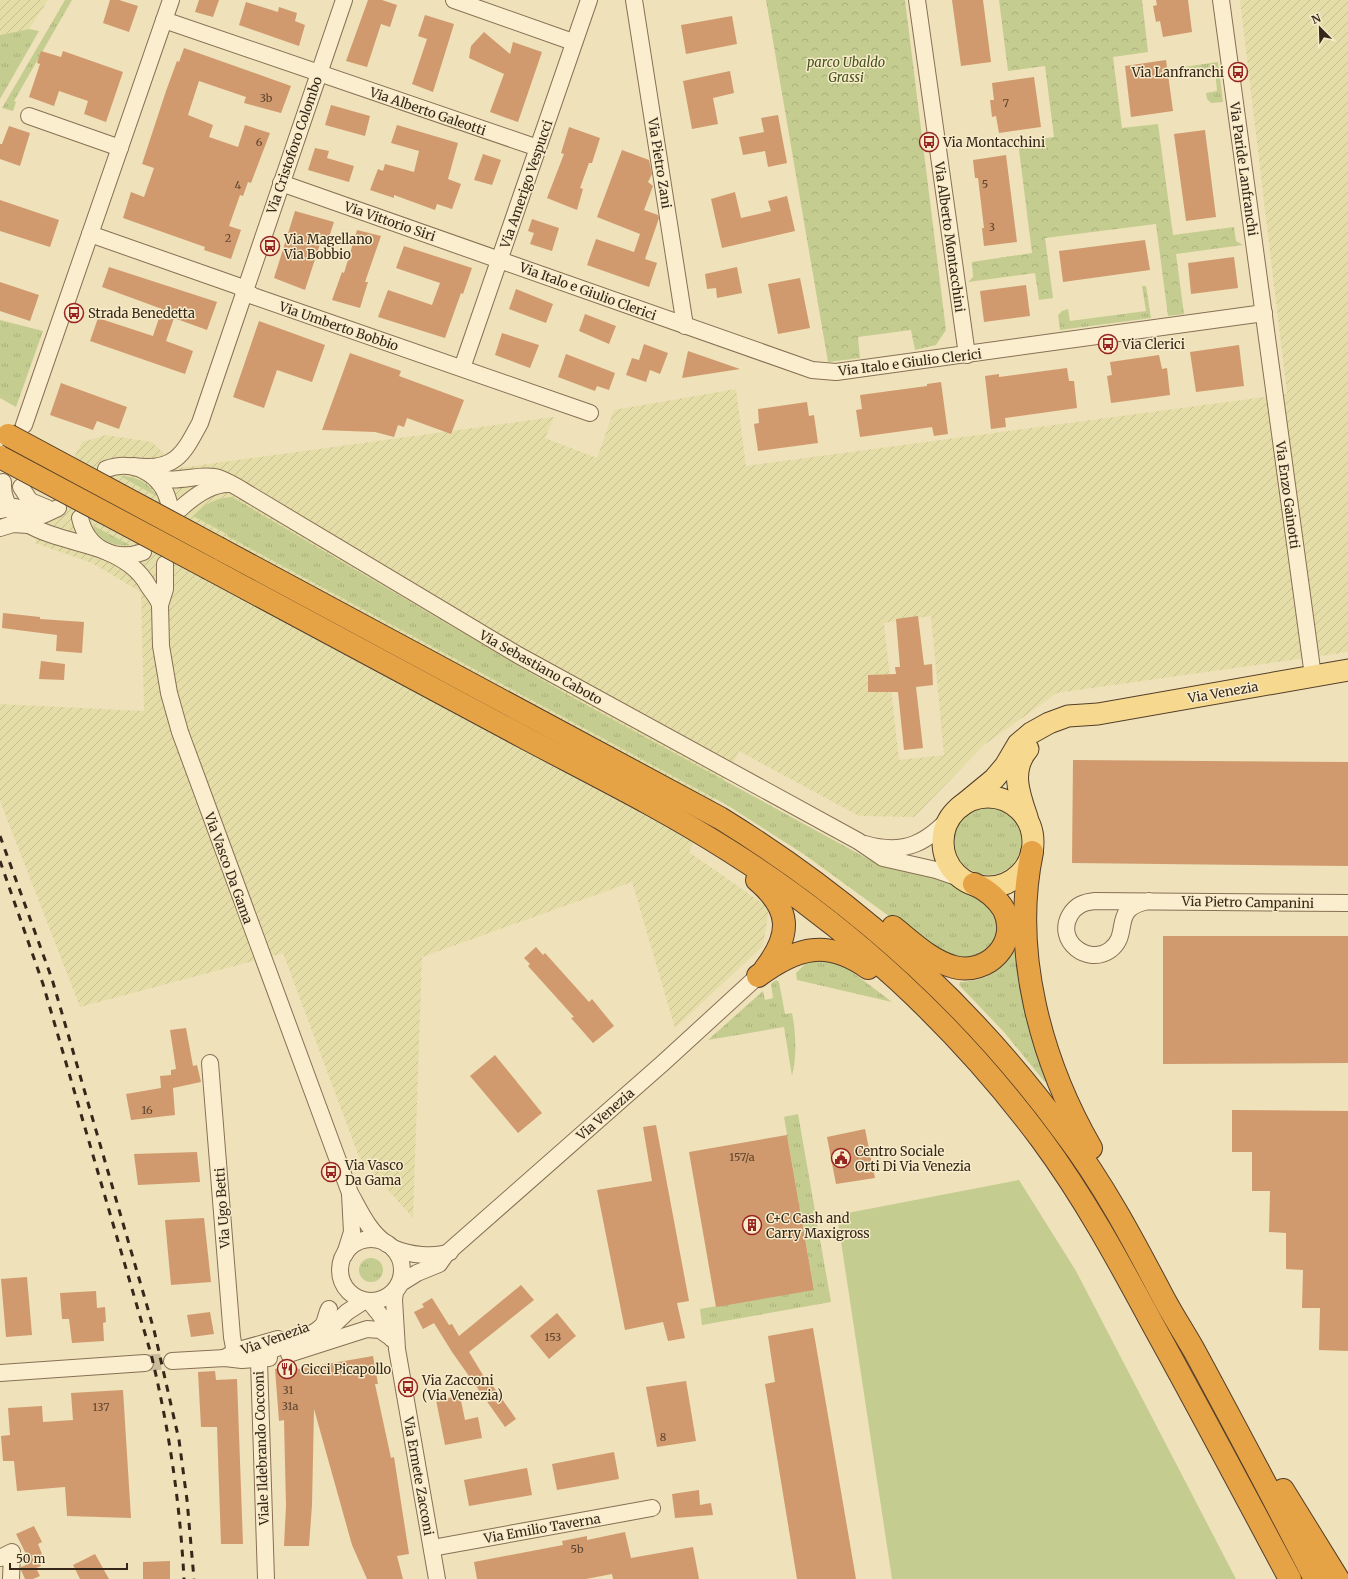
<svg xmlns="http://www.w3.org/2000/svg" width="1348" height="1579" font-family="Merriweather,serif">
  <defs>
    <pattern id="farmland-furrows" width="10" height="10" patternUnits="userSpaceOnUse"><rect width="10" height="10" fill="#e5dda8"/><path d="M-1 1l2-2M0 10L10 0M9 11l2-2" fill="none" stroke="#c5be90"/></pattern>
    <pattern id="grass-tufts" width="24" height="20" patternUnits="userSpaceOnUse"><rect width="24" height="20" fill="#c4cd8f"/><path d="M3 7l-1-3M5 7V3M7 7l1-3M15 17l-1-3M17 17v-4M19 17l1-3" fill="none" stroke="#a9b07b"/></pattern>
    <pattern id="park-crowns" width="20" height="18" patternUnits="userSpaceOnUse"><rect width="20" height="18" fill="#c4cd8f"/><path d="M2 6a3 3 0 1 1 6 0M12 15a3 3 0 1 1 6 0" fill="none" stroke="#a9b07b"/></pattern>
  </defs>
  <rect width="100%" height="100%" fill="#efe1ba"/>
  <g fill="url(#farmland-furrows)" fill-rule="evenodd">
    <path d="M0,0H48L29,29L0,35Z"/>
    <path d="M1240,0H1348V652L1057,693L984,745L914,817L859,816L739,751L689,852L769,908L763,946L675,1028L632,882L422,957L413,1218L359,1157L283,953L80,1007L0,801V704L144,711L141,592L92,563L35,543L49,504L82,442L106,435L152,442L179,468L554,417L545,438L597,458L614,410L736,389L746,466L1287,394ZM931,616L944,755L899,760L884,623Z"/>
  </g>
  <g fill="url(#grass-tufts)">
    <path d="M65,0H72L14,101L16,102L13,111L2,108Z"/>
    <path d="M29,29L39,31L0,99V35Z"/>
    <path d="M1218,62L1223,102L1211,103L1207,99L1206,93L1217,91L1215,70L1178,74L1177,68Z"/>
    <path d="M1142,286H1146L1151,318L1060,330L1058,315L1062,311L1068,309L1070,321L1146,311Z"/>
    <path d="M0,320L43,331L16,407L0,398Z"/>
    <path d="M120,476C135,476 149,482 156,496Z"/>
    <path d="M232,497L568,695L870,860L952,882L986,900L1000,923L993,950L960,962L893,919L805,855L727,805L227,536V534L193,516C204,504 216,498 232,497Z"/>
    <path d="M92,525L130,545C113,547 99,540 92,525Z"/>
    <circle cx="988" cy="841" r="34"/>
    <path d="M1017,940L1047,1082L1044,1081L1004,1032L959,985L960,982C987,981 1010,968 1017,940Z"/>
    <path d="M835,959L892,1002L797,980L796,973L809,960Z"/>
    <path d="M776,980L779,982L785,1014L792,1013C796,1033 797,1056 792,1076L784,1027L708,1040L763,991L765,1000L773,998L771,984Z"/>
    <path d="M798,1114L831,1302L702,1325L700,1309L814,1289L784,1117Z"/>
    <circle cx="371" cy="1270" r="12"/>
  </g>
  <g fill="url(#park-crowns)">
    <path d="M766,0H905L946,330L936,345L915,350L911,330L858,337L860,358L828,362Z"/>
    <path d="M999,0H1142L1148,52L1113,57L1122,128L1158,124L1173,235L1234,227L1236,241L1243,245L1176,254L1184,314L1168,316L1156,224L1045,238L1053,298L1039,300L1035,273L968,282L973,277L972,262L1032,253L1018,142L1054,137L1045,66L1008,71Z"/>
  </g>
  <path fill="#c4cd8f" d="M1019,1180L1076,1271L1236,1579H892L837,1215Z"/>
  <g fill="#d09a6e">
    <path d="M110,0H119L138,6L129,32L103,23Z"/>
    <path d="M199,0H219L213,17L195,12Z"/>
    <path d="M368,0H382L397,5L390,27L381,24L367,67L346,61Z"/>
    <path d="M952,0H983L991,62L961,66Z"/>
    <path d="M1156,0H1188L1192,32L1163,37L1160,21L1156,22L1153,6L1157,5Z"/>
    <path d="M246,2L278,12L279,7L297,13L295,21L305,25L299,46L239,25Z"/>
    <path d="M425,15L454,24L433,92L412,84L427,39L418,36Z"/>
    <path d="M732,16L737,44L686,54L681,25Z"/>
    <path d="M484,32L510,54L513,42L542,52L518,122L490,112L504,74L469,58L471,46Z"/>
    <path d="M184,48L291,86L281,113L244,103L246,97L199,81L188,115L213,125L209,137L238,147L245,125L270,133L251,183L248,182L243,196L240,195L229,226L241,230L231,259L204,250L205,247L123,218L131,192L144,197L154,168L142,164L166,91L177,61L179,62Z"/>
    <path d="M41,51L61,57L63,51L123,72L106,122L84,114L88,101L59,91L54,106L29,97L40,64L37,63Z"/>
    <path d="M1166,60L1173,111L1131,117L1125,66Z"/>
    <path d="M730,71L734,93L713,98L718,124L692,129L683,81Z"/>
    <path d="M1034,77L1041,127L999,133L996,116L992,117L990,100H994L992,83Z"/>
    <path d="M331,105L370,116L365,136L325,125Z"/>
    <path d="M778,115L787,163L768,167L765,151L743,155L739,137L764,132L761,118Z"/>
    <path d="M397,125L458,143L448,179L461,184L452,209L437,204L435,210L394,195V198L370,190L378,169L383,171L385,164L414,172L419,151L391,143Z"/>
    <path d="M9,126L30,133L20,166L0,159V144H2Z"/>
    <path d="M569,127L600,138L592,163H589L580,188L583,189L577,210L547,198L564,154L561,153Z"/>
    <path d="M1205,130L1216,217L1186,221L1174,134Z"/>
    <path d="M315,148L329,151L327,158L354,166L349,182L308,170Z"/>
    <path d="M622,150L649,160L652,174L648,182L653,186L644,210L658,215L659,218L645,259L657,263L649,287L587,265L596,239L634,252L640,234L597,217Z"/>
    <path d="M483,154L501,160L492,185L474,180Z"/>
    <path d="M1006,155L1017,242L984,246L982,228H984L978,178H975L973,160Z"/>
    <path d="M735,192L741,218L771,211L768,201L787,196L795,231L722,248L711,199Z"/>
    <path d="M0,200L59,220L50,247L0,231Z"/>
    <path d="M295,211L334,222L326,246L320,244L305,290L274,278Z"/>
    <path d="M532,219L559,228L552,251L530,244L534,233L528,231Z"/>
    <path d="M357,230L381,236L365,282H368L360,308L332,300L342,272L344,273Z"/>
    <path d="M1145,240L1150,270L1063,282L1059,251Z"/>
    <path d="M404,246L472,268L463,294L461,293L445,338L378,317L388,290L432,305L440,283L396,268Z"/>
    <path d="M1234,257L1238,288L1191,294L1188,263Z"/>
    <path d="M109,267L217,302L207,330L174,318L166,341L193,351L185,374L90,341L98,318L153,336L162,309L102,287Z"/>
    <path d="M737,267L742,293L717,298L716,288L707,289L705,274Z"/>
    <path d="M800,278L810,328L778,334L768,284Z"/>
    <path d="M0,282L39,295L30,321L0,311Z"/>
    <path d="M1026,285L1030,316L984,322L980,291Z"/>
    <path d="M516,289L553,304L546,323L509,309Z"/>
    <path d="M585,314L616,326L609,344L579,331Z"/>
    <path d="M259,321L325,345L312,382L277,370L264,408L233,397Z"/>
    <path d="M502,333L539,345L530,368L495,355Z"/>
    <path d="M644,344L668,353L660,374L650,370L646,382L626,375L632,358L639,360Z"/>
    <path d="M1239,345L1244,386L1196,392L1190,352Z"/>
    <path d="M688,351L740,369L682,378Z"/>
    <path d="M350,353L401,371L399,376L464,400L451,434L407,418L404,427L398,425L394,437L375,432L322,430Z"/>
    <path d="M566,354L615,373L609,390L597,386L595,391L558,377Z"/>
    <path d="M1159,355L1162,369L1167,368L1170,395L1111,403L1107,376L1112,375L1110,362Z"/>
    <path d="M1067,368L1069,381H1074L1077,408L1005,418L1006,427L991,429L985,376L999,374V377Z"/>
    <path d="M941,382L948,434L934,436L932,427L860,437L856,410L862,409L860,395L927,386V384Z"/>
    <path d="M61,383L127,407L119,429L97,421L93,430L50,415Z"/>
    <path d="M807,402L809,416L814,415L818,443L758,451L754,424L759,423L758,409Z"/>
    <path d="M3,613L40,617V619L84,622L82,653L56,651L57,635L2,628Z"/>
    <path d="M918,616L924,665L932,664L933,685L916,687L923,748L904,750L898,692H868V675L896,674L895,667H900L896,619Z"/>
    <path d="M41,661L65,664L64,680L39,679Z"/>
    <path d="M1073,760L1348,762V866L1072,863Z"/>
    <path d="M1163,936H1348V1063L1163,1064Z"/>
    <path d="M536,947L543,955L545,953L589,1002L592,999L614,1026L593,1043L571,1018L574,1017L528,966L530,964L524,958Z"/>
    <path d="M186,1028L193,1066L197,1065L201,1082L173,1088L175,1115L131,1120L126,1094L161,1088L160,1076L171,1075V1070L176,1069L170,1030Z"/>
    <path d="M495,1055L542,1113L518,1133L470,1076Z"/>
    <path d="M1232,1110L1348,1111V1351L1319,1350L1320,1308H1302L1303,1270L1286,1269V1233L1269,1232L1270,1191H1252V1152H1232Z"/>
    <path d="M656,1125L689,1301L677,1303L685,1338L668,1341L663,1322L625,1330L597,1190L652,1181L643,1127Z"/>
    <path d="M865,1129L875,1178L836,1184L827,1137Z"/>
    <path d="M787,1135L814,1290L716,1307L689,1152Z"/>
    <path d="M197,1152L200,1182L138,1185L134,1154Z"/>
    <path d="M204,1218L211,1282L171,1285L165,1220Z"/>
    <path d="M27,1277L32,1335L6,1337L1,1279Z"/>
    <path d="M521,1285L534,1300L469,1352L486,1380L488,1379L516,1419L505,1427L452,1352L434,1323L423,1329L414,1312L424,1307L422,1304L432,1298L449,1325L452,1324L459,1336Z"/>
    <path d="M96,1291L97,1308L105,1307L106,1322L103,1323L104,1341L72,1343L69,1319H62L60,1293Z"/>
    <path d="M210,1312L214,1334L191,1337L187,1315Z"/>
    <path d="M557,1313L576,1336L549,1359L530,1336Z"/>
    <path d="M813,1328L856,1579H797L765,1384L775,1382L768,1336Z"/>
    <path d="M373,1356L378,1384H375L391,1458L394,1457L409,1554L397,1556L403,1579H367L352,1545L314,1409L312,1505L309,1546H284L286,1506L284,1420L279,1421L275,1369L297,1367L298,1369Z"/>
    <path d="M215,1371L216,1380L237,1379L243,1544H221L217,1427H201L198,1372Z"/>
    <path d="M686,1381L696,1441L657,1447L646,1387Z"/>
    <path d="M123,1390L131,1518L67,1516L65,1487L17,1491L14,1461H3L1,1436L10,1435L8,1408L42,1406L43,1422L73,1420L71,1393Z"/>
    <path d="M460,1396L465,1420L478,1417L482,1438L445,1445L436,1400Z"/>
    <path d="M614,1452L619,1479L557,1490L552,1464Z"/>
    <path d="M527,1468L532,1495L469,1506L464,1480Z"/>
    <path d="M699,1490L700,1505L711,1503L713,1515L675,1518L672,1494Z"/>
    <path d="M34,1526L42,1542L38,1544L42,1554L36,1557L41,1566L36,1568L40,1576L33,1579H25L21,1570V1567L26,1565L21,1556L26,1554L16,1534Z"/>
    <path d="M625,1532L631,1558L693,1547L699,1579H613L612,1574L586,1579H477L474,1562L563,1545L562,1541L587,1536V1540Z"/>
    <path d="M95,1554L109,1579H80L73,1565Z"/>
    <path d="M170,1561V1579H143V1562Z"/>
  </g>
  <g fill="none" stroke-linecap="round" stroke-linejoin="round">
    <path stroke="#cabc9a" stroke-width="16" stroke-dasharray="16 8" stroke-linecap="butt" d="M145,1363L172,1361"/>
    <g stroke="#877054" stroke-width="18">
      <g id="minor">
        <path d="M454,0L573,42"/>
        <path d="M634,0L685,326"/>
        <path d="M917,0L967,355"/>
        <path d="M1221,0L1313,676"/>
        <path d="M164,20L538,148"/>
        <path d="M29,116L120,148"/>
        <path d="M281,183L812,370L836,372L1264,313"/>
        <path d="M90,234L238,286L253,296L590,413"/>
        <path d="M462,368L589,0"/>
        <path d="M24,425L171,0"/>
        <path d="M133,466C174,472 183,455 200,423L344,0"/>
        <path d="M106,469C134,459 162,474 169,503"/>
        <path d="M151,474C174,486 191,474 214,477C223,478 239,488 247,493L518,655L858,841L883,858L936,870L968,881"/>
        <path d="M3,482C0,533 71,537 105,551C124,559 139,569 149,587C153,593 158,598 160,605"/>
        <path d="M21,487L30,501L47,508"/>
        <path d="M180,509C193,497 211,483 230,484"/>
        <path d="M1,510L15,507L43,515L58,508"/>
        <path d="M80,518C87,548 114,562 143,552"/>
        <path d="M0,528L13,524L28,525"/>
        <path d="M165,564V589L160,605L161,646L169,693L180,732L350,1193C360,1211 369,1232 387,1244"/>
        <path d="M865,844C905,856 929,842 955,812"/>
        <path d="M1149,901C1109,908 1132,934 1110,950C1088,966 1055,941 1070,915C1076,905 1084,902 1095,901L1348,903"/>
        <path d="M210,1063L232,1337L235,1353"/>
        <circle cx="371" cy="1270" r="31"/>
        <path d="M393,1248C409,1255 434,1258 450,1252"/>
        <path d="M345,1254L352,1232L350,1194"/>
        <path d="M369,1301L381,1316L392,1339"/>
        <path d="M321,1337L347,1312L364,1301"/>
        <path d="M289,1354L367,1329L380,1330L390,1337"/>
        <path d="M226,1357L239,1350L278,1339"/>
        <path d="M172,1361L225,1358L242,1360L269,1358"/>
        <path d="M0,1373L145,1363"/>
        <path d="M432,1548L652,1508"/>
        <path d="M0,1558L12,1552L11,1579"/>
        <path d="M266,1579L259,1361C266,1345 306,1343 322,1326C326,1322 326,1314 329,1309"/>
        <path d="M437,1579L397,1349L394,1300L395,1292L401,1283L417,1273L439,1264L446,1254L663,1063L758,976"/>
      </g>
    </g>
    <g stroke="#543e29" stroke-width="23">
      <g id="major">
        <circle cx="988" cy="842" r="45"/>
        <path d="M960,807L994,779L1005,766L1018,744L1031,733L1049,723L1068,716L1098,714L1348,670"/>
        <path d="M1027,817C1019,794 1010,770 1028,749"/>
      </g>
    </g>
    <g stroke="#543e29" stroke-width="24">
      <g id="highway">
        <path d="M220,549L720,818C853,900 971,1005 1064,1132C1103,1183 1133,1240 1163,1297C1173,1316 1185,1334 1195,1352C1236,1428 1276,1503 1315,1579"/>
        <path d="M210,569C316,626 422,682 527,739C595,775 664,809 728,850C849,926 956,1025 1041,1139C1084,1197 1118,1260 1152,1323C1199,1408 1244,1493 1290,1579"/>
        <path d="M1032,852C1011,952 1041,1061 1091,1148"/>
        <path d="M757,880C791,909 792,934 765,969"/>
        <path d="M893,927C912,942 931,961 954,967C987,976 1020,943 1004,910C997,898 987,890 974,884"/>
        <path d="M758,976C797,947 827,939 868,968"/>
        <path d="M1283,1490L1338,1579"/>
      </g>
    </g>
    <use href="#minor" stroke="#faeece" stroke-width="16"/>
    <use href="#major" stroke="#f6d98f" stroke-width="21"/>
    <use href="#highway" stroke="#e5a345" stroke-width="22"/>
    <g stroke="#35281a" stroke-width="3" stroke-dasharray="7 7" stroke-linecap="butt">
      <path d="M0,836L52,979L154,1330L179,1440L187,1500L194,1579"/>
      <path d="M0,861L43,984L151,1354C169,1428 180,1503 184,1579"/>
    </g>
    <g stroke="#543e29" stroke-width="24" stroke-linecap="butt">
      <g id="highway-bridge">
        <path d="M8,435L220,549"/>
        <path d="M0,457L210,569"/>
      </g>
    </g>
    <use href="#highway-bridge" stroke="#e5a345" stroke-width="22"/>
  </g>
  <defs>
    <g id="bus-ring" transform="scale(1)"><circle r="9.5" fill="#f7ebca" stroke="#982422" stroke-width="1.5"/><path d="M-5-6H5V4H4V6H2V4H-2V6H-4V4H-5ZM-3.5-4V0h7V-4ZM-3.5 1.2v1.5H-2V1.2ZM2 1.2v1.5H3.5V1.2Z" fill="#982422"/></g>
    <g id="civic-ring" transform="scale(1)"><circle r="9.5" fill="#f7ebca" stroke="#982422" stroke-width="1.5"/><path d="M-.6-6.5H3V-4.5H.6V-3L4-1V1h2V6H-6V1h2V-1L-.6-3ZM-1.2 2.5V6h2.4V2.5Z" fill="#982422"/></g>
    <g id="building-ring" transform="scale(1)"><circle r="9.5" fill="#f7ebca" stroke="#982422" stroke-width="1.5"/><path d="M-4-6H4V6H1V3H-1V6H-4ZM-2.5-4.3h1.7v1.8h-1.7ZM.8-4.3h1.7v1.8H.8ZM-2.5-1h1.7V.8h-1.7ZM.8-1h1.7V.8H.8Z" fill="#982422"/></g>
    <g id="restaurant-ring" transform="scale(1)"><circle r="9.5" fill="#f7ebca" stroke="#982422" stroke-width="1.5"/><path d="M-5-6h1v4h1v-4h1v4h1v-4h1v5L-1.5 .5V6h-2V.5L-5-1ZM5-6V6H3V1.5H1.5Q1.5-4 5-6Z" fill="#982422"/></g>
  </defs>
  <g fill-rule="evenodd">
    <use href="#bus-ring" x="1238" y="72"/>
    <use href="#bus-ring" x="929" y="142"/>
    <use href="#bus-ring" x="270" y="246"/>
    <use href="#bus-ring" x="74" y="313"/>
    <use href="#bus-ring" x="1108" y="344"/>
    <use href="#civic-ring" x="841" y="1158"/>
    <use href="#bus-ring" x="331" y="1172"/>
    <use href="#building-ring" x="752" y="1225"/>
    <use href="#restaurant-ring" x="287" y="1369"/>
    <use href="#bus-ring" x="408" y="1387"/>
  </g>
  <g text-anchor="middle" stroke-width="3" stroke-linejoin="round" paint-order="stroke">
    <g font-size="11" fill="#5c442f">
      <text x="266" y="102">3b</text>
      <text x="1006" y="107">7</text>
      <text x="259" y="146">6</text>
      <text x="985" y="188">5</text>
      <text x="238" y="189">4</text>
      <text x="992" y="231">3</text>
      <text x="228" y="242">2</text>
      <text x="147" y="1114">16</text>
      <text x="742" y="1161">157/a</text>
      <text x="553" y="1341">153</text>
      <text x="288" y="1394">31</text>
      <text x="290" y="1410">31a</text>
      <text x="101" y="1411">137</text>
      <text x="663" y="1441">8</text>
      <text x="577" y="1553">5b</text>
    </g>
    <g font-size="13" font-style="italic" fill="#44521f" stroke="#f7ebca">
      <text x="846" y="67">parco Ubaldo<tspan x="846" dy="15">Grassi</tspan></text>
    </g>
    <g font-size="13" fill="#35281a" stroke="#f7ebca" text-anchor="start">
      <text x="1224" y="77" text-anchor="end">Via Lanfranchi</text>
      <text x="943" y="147">Via Montacchini</text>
      <text x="284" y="244">Via Magellano<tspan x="284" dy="15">Via Bobbio</tspan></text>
      <text x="88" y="318">Strada Benedetta</text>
      <text x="1122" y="349">Via Clerici</text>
      <text x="855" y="1156">Centro Sociale<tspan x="855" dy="15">Orti Di Via Venezia</tspan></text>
      <text x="345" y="1170">Via Vasco<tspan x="345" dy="15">Da Gama</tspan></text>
      <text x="766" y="1223">C+C Cash and<tspan x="766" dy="15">Carry Maxigross</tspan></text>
      <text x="301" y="1374">Cicci Picapollo</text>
      <text x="422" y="1385">Via Zacconi<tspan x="422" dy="15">(Via Venezia)</tspan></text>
    </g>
    <g font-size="13" fill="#35281a" stroke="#f7ebca">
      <text transform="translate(428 111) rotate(19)" y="5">Via Alberto Galeotti</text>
      <text transform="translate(294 145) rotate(-71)" y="5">Via Cristoforo Colombo</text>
      <text transform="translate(660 163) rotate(81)" y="5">Via Pietro Zani</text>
      <text transform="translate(1244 169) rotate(82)" y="5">Via Paride Lanfranchi</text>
      <text transform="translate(526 184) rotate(-71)" y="5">Via Amerigo Vespucci</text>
      <text transform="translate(390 221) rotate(19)" y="5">Via Vittorio Siri</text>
      <text transform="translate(950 237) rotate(82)" y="5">Via Alberto Montacchini</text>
      <text transform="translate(588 291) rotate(20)" y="5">Via Italo e Giulio Clerici</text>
      <text transform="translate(339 326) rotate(19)" y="5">Via Umberto Bobbio</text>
      <text transform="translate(910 362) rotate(-7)" y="5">Via Italo e Giulio Clerici</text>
      <text transform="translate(1288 495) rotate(82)" y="5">Via Enzo Gainotti</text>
      <text transform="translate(541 667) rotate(29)" y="5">Via Sebastiano Caboto</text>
      <text transform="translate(1223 692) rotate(-10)" y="5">Via Venezia</text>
      <text transform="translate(229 868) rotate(70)" y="5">Via Vasco Da Gama</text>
      <text transform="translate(1248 902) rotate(1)" y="5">Via Pietro Campanini</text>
      <text transform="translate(605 1114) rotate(-41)" y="5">Via Venezia</text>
      <text transform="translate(222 1208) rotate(-94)" y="5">Via Ugo Betti</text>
      <text transform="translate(275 1338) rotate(-20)" y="5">Via Venezia</text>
      <text transform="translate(261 1448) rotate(-92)" y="5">Viale Ildebrando Cocconi</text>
      <text transform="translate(419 1476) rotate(80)" y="5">Via Ermete Zacconi</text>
      <text transform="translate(542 1528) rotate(-10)" y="5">Via Emilio Taverna</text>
    </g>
  </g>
  <g transform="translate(1320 28) rotate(337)" stroke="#f7ebca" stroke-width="3" paint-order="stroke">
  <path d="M0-3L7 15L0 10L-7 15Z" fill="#35281a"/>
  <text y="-6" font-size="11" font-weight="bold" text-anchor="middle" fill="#35281a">N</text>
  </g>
  <path d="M10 1563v6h117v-6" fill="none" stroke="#35281a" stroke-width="2"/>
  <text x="16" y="1563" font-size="12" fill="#35281a" stroke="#f7ebca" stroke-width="3" paint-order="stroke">50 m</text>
</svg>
